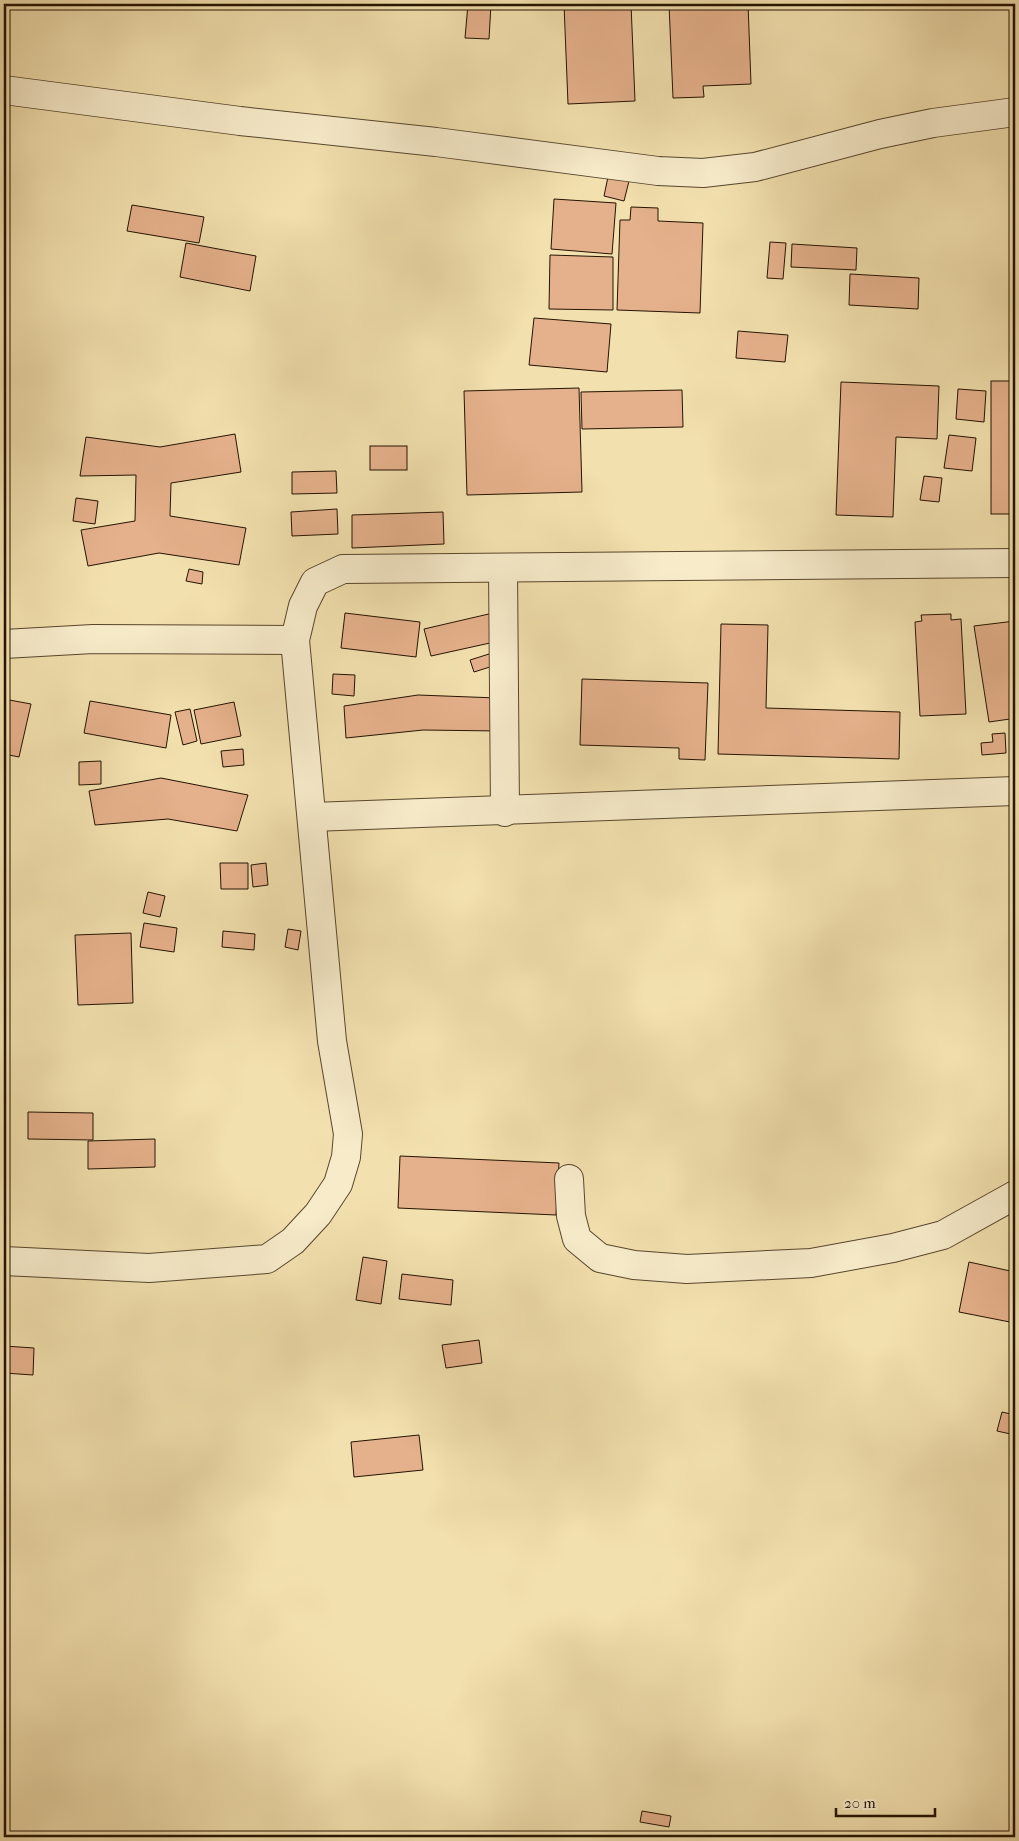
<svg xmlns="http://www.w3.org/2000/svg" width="1019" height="1841" font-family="'IM FELL French Canon',serif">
  <rect width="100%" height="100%" fill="#f2e0ae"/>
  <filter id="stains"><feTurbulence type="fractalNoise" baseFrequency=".004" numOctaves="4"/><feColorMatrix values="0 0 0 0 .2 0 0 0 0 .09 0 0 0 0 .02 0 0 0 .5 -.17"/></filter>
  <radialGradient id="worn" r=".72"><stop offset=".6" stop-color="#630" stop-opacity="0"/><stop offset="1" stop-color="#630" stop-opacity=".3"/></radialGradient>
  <g fill="#e5b18c" stroke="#241300">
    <path d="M468,4H491L489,39L465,38Z"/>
    <path d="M564,4H631L635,101L568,104Z"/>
    <path d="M669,4H748L751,84L703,86L704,97L673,98Z"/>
    <path d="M609,172L630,177L624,201L604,196Z"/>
    <path d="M554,199L616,203L612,254L551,249Z"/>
    <path d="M132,205L204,217L199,243L127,231Z"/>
    <path d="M631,207L658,208V221L703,223L700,313L617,310L620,220H630Z"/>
    <path d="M770,242L786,243L783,279L767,278Z"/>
    <path d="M186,243L256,256L250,291L180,277Z"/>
    <path d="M792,244L857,248L856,270L791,267Z"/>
    <path d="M550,255L613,257V310L549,309Z"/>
    <path d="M850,274L919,278L918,309L849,305Z"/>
    <path d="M534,318L611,324L607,372L529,365Z"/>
    <path d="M738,331L788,335L785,362L736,358Z"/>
    <rect x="991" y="381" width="24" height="133"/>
    <path d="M841,382L939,386L937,439L896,437L893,517L836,515Z"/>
    <path d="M579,388L582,492L467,495L464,391Z"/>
    <path d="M958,389L986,391L984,422L956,419Z"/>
    <path d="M682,390L683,427L582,429L581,392Z"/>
    <path d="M235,434L241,472L171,483L170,516L246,528L239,565L159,553L88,566L81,530L135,521L136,475L80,476L86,437L160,447Z"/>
    <path d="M949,435L976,438L972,471L944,468Z"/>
    <rect x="370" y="446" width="37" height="24"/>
    <path d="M336,471L337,493L292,494V472Z"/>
    <path d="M924,476L942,478L939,502L920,500Z"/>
    <path d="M76,498L98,501L95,524L73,521Z"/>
    <path d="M337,509L338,534L292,536L291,512Z"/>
    <path d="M443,512L444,544L352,548V515Z"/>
    <path d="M189,569L203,572L202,584L186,581Z"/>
    <path d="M345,613L420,622L416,657L341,648Z"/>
    <path d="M493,613L499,641L431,656L424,629Z"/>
    <path d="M951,614V620L961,619L966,714L920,716L915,622L922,621L921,615Z"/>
    <path d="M1015,621V745H1014L1010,719L989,722L974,626Z"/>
    <path d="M721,624L768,625L766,708L900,712L899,759L718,754Z"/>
    <path d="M489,654L493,666L474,672L470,660Z"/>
    <path d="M333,674L355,675L354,696L332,694Z"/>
    <path d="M582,679L708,683L705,760L679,759V748L580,745Z"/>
    <path d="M418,695L497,698L499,731L423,730L346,738L344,706Z"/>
    <path d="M4,699L31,704L19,757L4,754Z"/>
    <path d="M90,701L171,715L166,748L84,733Z"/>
    <path d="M234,702L241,736L201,744L194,710Z"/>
    <path d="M190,709L197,741L183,745L175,712Z"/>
    <path d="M1005,733L1006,753L982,755L981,743L993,742L992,734Z"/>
    <path d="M243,749L244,765L223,767L221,751Z"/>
    <path d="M101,761V784L79,785V762Z"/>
    <path d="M161,778L248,795L237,831L168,819L95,825L89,791Z"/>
    <path d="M220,863H248V889H221Z"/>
    <path d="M266,863L268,885L253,887L251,865Z"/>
    <path d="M148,892L165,896L160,917L143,913Z"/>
    <path d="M144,923L177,928L174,952L140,947Z"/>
    <path d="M288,929L301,931L298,950L285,947Z"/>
    <path d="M223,931L255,934L254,950L222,947Z"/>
    <path d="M131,933L133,1003L78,1005L75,935Z"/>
    <path d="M28,1112L93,1113V1140L28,1139Z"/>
    <path d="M155,1139V1167L88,1169V1141Z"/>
    <path d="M400,1156L559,1163L556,1215L398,1208Z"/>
    <path d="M363,1257L387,1261L381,1304L356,1300Z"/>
    <path d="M969,1262L1015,1272V1323L959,1312Z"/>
    <path d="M402,1274L453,1280L451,1305L399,1299Z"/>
    <path d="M479,1340L482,1363L446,1368L442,1345Z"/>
    <path d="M4,1346L34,1348L33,1375L4,1373Z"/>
    <path d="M1002,1412L1015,1415V1435L997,1431Z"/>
    <path d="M419,1435L423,1470L354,1477L351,1442Z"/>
    <path d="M642,1811L671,1816L669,1827L640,1822Z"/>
  </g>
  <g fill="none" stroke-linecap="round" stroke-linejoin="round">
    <g stroke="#58462c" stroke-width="30">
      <g id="minor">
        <path d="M4,90L240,121L436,142L658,171L703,173L755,167L880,134L933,123L1015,112"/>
        <path d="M503,568L505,812"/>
        <path d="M4,644L93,639L295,640"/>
        <path d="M312,817L1015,791"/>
        <path d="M569,1179L571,1216L577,1239L600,1258L634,1265L687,1269L811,1263L893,1248L943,1235L1015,1195"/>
        <path d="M4,1261L149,1268L267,1259L293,1241L318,1214L338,1184L346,1157L348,1134L332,1041L295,640L303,606L315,582L343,569L1015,563"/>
      </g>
    </g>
    <use href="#minor" stroke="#f7ebca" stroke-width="28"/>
  </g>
  <rect width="1019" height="1841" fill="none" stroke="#f2e0ae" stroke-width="20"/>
  <rect x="5" y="5" width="1009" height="1831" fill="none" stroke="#241300" stroke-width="2.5"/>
  <rect x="10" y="10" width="999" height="1821" fill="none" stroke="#241300"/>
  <path d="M836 1808v8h99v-8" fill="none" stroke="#241300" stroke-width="2.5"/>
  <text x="844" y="1808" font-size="15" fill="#241300" stroke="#f7ebca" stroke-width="4" paint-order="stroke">20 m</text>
  <rect width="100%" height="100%" filter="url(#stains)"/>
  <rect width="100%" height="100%" fill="url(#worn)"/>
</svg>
